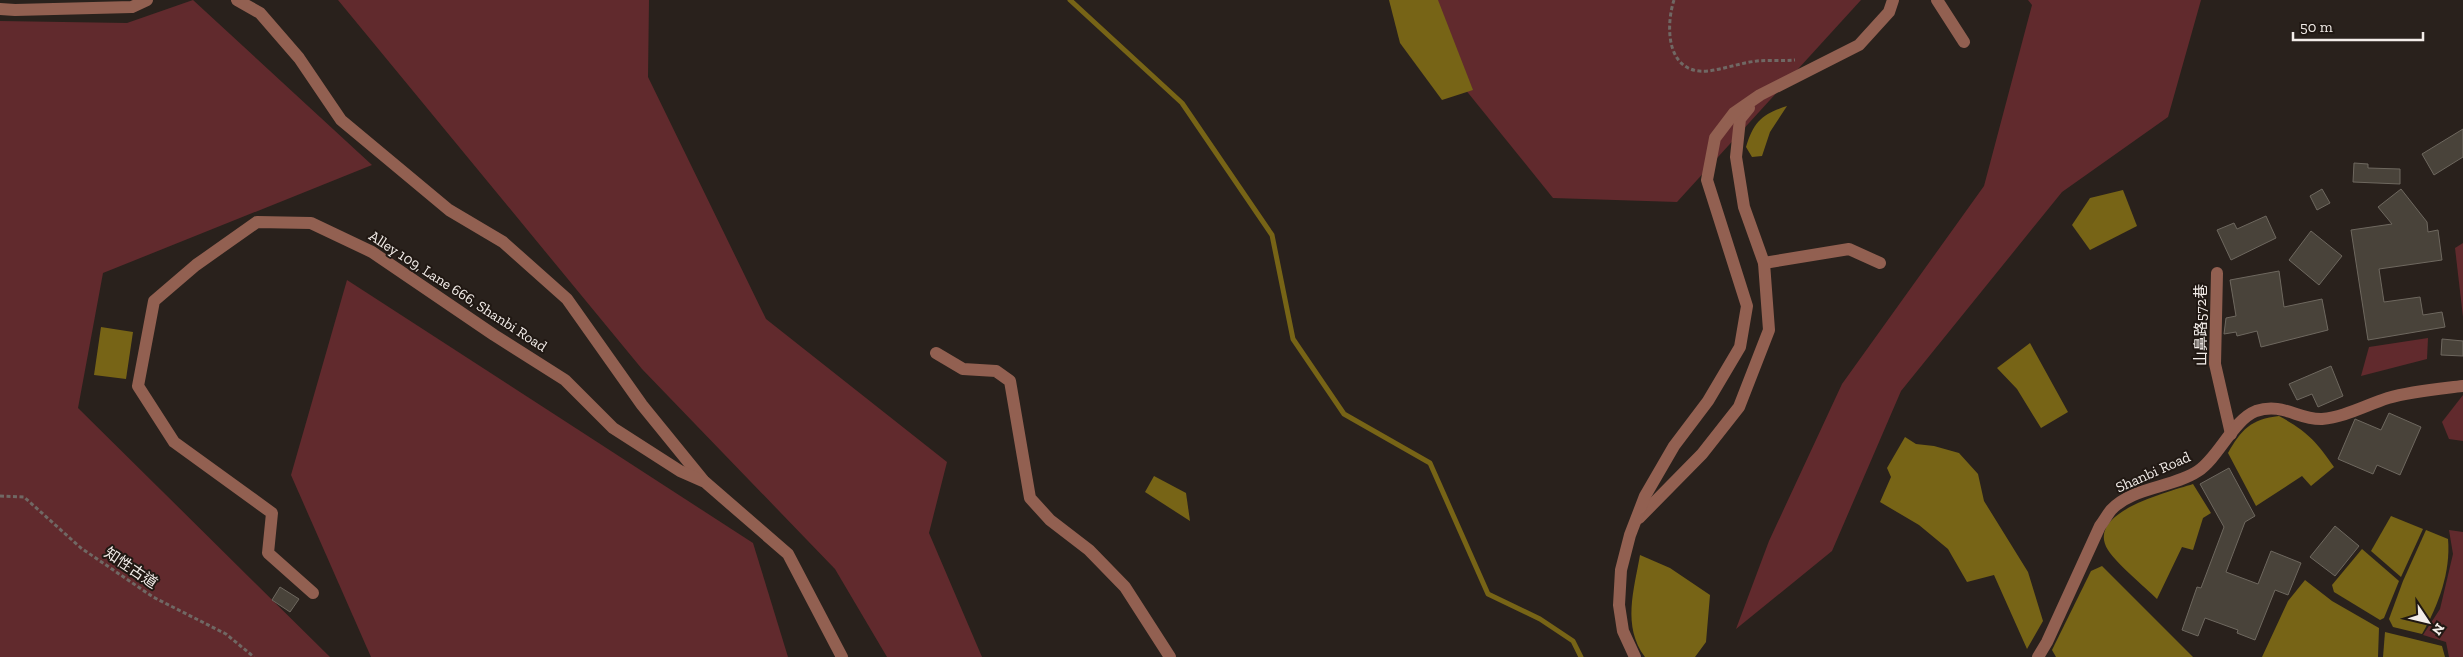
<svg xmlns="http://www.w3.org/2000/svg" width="2463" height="657" font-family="'Zilla Slab','Noto Sans TC',serif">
  <rect width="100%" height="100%" fill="#29211c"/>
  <g fill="#612a2d">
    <path d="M193,0L372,165L103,273L78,408L330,657H0V21L127,23Z"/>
    <path d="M338,0H649L648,77L766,319L947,462L929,533L982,657H887L835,569L642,369Z"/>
    <path d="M1393,0H1861L1677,202L1553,198Z"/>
    <path d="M2028,0H2201L2168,117L2062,192L1901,391L1832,551L1736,629L1769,541L1842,384L1984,186L2032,5Z"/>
    <path d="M2463,243V317L2455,248Z"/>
    <path d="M347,280L753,543L788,657H371L291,475Z"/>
    <path d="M2428,338L2427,359L2361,376L2369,347Z"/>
    <path d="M2463,395V441L2449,439L2442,422Z"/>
    <path d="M2449,530L2463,532V657H2449L2446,642L2423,635L2440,609L2453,554Z"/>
  </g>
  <g fill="#776416">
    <path d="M1389,0H1438L1473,90L1442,100L1400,43Z"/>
    <path d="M1787,106L1770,132L1762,156L1752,157L1746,147C1754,121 1762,114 1787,106Z"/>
    <path d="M2123,190L2137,226L2090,250L2072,225L2090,198Z"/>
    <path d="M101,327L133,332L126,379L94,375Z"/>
    <path d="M2030,343L2068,412L2041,428L2017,389L1997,368Z"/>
    <path d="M2279,416C2307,431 2316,441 2334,467L2311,486L2302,476L2256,506L2228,453C2241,430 2251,419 2279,416Z"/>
    <path d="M1905,437L1916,444L1934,446L1959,453L1978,474L1984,501L2028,572L2043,621L2027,649L1994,575L1967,582L1948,549L1919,525L1880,502L1891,477L1887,468Z"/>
    <path d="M1154,476L1186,493L1190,521L1145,492Z"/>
    <path d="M2193,484L2211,513L2203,518L2193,550L2182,547L2157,599C2144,586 2118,565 2108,550C2084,512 2169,492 2193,484Z"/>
    <path d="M2391,516L2423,529L2401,577L2371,551Z"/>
    <path d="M2426,530L2448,539C2451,572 2438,606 2422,634L2393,627L2389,619L2403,581Z"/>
    <path d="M2362,549L2399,581L2384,618L2380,620L2334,592L2332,585Z"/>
    <path d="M1640,555L1670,568L1710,595L1706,642L1695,657H1645C1622,626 1634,590 1640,555Z"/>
    <path d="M2102,566L2193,657H2056L2052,650L2091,571Z"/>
    <path d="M2305,580L2332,601L2379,628L2378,657H2262L2288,601Z"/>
    <path d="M2385,632L2442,646L2445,657H2383Z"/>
  </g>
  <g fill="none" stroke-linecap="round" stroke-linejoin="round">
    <path stroke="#776416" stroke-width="5" d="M1070,0L1182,103L1272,235L1293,339L1344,414L1430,463L1488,594L1540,619L1573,641L1581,657"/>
  </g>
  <g fill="#49433a" stroke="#6e685f">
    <path d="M2463,129V157L2434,175L2422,154Z"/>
    <path d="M2354,163L2368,164V168L2400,169V184L2353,182Z"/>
    <path d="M2322,189L2330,203L2317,210L2310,196Z"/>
    <path d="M2401,189L2427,222L2428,232L2438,230L2442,260L2379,269L2384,302L2420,297L2423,315L2442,312L2445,327L2368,340L2351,230L2392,224L2378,207Z"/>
    <path d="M2266,216L2276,238L2231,260L2217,230L2234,223L2237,229Z"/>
    <path d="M2311,231L2342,256L2319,285L2289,260Z"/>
    <path d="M2279,271L2284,307L2322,299L2328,330L2261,347L2257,331L2237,336L2236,332L2224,334L2226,318L2236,316L2230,280Z"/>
    <path d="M2442,339L2463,341V356L2441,355Z"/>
    <path d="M2331,366L2343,396L2318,407L2312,394L2297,400L2289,384Z"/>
    <path d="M2389,413L2421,427L2400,475L2377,465L2373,474L2338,459L2355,419L2381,430Z"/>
    <path d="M2229,468L2255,516L2245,522L2226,572L2258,584L2271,551L2301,563L2288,595L2275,590L2255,640L2237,633L2238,630L2205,618L2198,636L2182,630L2197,587L2201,588L2224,527L2200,484Z"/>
    <path d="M2335,526L2359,546L2335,576L2310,557Z"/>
    <path d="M280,587L299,599L290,612L272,600Z"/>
  </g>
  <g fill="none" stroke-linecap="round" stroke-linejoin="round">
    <g stroke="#706864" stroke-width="3" stroke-dasharray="4 2.5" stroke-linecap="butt">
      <path d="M1674,0C1665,28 1667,75 1708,71C1724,69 1740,63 1757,61C1769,60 1783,61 1795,60"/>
      <path d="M0,496L24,497L81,548L153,597L226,634L254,657"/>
    </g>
    <g stroke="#926051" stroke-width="12">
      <path d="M237,0L260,13L299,58L341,120L449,210L503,242L567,299L642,405L703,480"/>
      <path d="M1937,0L1964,42"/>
      <path d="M0,9L15,10L132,7L147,0"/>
      <path d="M1764,263L1849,249L1880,263"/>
      <path d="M2217,273L2215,364L2231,434"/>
      <path d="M936,353L963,369L996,371L1010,381L1030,498L1050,520L1089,550L1125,587L1170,657"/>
      <path d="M1639,518L1702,454L1739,407L1769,330L1764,263L1744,207L1736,157L1740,119L1749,108"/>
      <path d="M313,593L268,553L272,513L174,442L138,386L154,301L196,265L257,222L311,223L372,252L494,335L565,380L613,428L680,471L705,482L788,554L842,657"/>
      <path d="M1635,657L1623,631L1619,605L1621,570L1630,535L1645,496L1674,446L1708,401L1740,347L1747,306L1707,180L1715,138L1734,113L1760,95L1859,45L1889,12L1893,0"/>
      <path d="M2038,657L2047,642L2100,526C2104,521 2107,515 2111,510C2132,487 2172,488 2198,471C2219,457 2233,420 2256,411C2283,402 2298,420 2322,419C2345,417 2366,405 2388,398C2412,391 2438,389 2463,386"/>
    </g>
  </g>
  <g text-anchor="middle" stroke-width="4" stroke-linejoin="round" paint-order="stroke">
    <g font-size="15" fill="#f3ede9" stroke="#201813">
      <text transform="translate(458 291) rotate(33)" y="5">Alley 109, Lane 666, Shanbi Road</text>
      <text transform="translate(2201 325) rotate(-90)" y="5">山鼻路572巷</text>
      <text transform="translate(2153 472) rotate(-24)" y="5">Shanbi Road</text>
      <text transform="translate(131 568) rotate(34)" y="5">知性古道</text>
    </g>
  </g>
  <g transform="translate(2428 622) rotate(125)" stroke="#201813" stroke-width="4" paint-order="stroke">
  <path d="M0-4L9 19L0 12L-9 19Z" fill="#f3ede9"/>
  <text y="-8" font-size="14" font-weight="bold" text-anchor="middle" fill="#f3ede9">N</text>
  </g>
  <path d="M2293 32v8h130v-8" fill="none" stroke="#f3ede9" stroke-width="2.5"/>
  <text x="2300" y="32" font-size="15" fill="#f3ede9" stroke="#201813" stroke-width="4" paint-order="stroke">50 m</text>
</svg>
